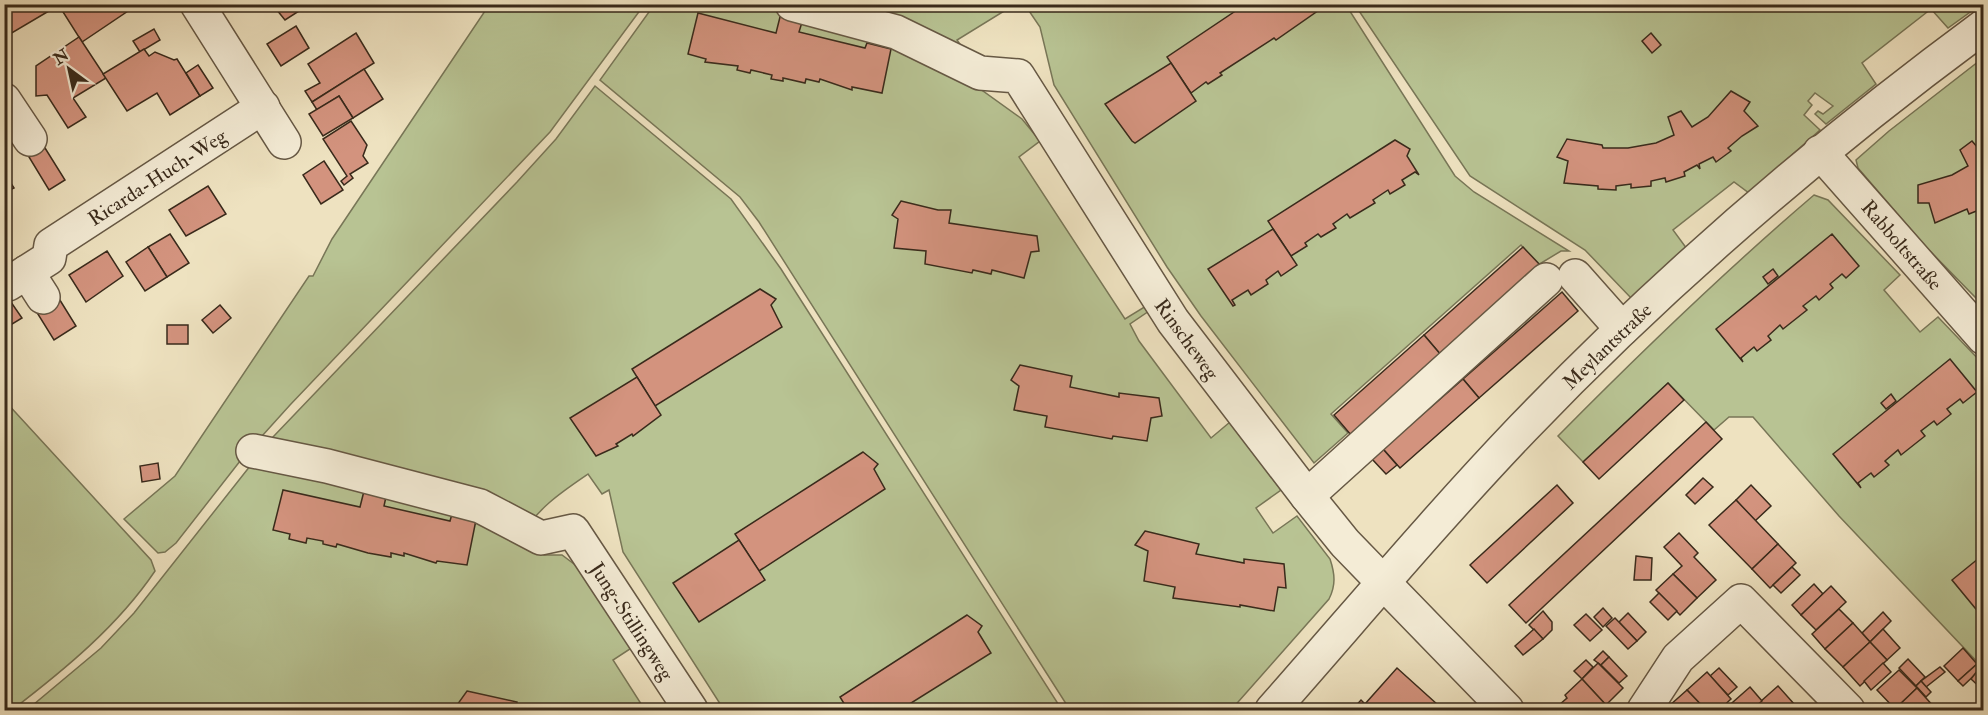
<svg xmlns="http://www.w3.org/2000/svg" width="1988" height="715" font-family="'IM FELL Double Pica',serif">
  <rect width="100%" height="100%" fill="#eee2c0"/>
  <filter id="stains"><feTurbulence type="fractalNoise" baseFrequency=".00333" numOctaves="4"/><feColorMatrix values="0 0 0 0 .2 0 0 0 0 .09 0 0 0 0 .02 0 0 0 .5 -.17"/></filter>
  <radialGradient id="worn" r=".72"><stop offset=".6" stop-color="#630" stop-opacity="0"/><stop offset="1" stop-color="#630" stop-opacity=".3"/></radialGradient>
  <g fill="#b8c393" stroke="#787657" stroke-width="1.5">
    <path d="M489,5H644L550,132L290,405L244,456L176,543L165,552L158,553L124,519L175,476L309,276H313L332,239Z"/>
    <path d="M654,5H1014L957,40L969,57L972,83L1022,119L1040,141L1019,157L1125,319L1146,306L1149,311L1130,324L1139,341L1211,438L1230,422L1281,490L1256,508L1273,533L1297,516L1330,559C1335,574 1336,585 1329,599L1231,710H1070L759,222L740,197L600,80Z"/>
    <path d="M1025,5H1346L1455,176L1474,192L1569,251H1561L1538,265L1521,245L1331,414L1348,433L1314,463L1201,316L1167,267L1054,85L1040,27Z"/>
    <path d="M1355,5H1980L1948,28L1931,9L1862,63L1876,84L1826,124L1815,114L1818,111L1823,114L1833,106L1815,93L1808,101L1812,105L1804,115L1820,130L1749,193L1734,182L1673,230L1687,249L1632,299L1585,250L1470,176Z"/>
    <path d="M1983,58L1984,266L1978,271L1983,277V295L1976,298L1925,246L1858,168L1856,160L1889,131Z"/>
    <path d="M595,86L731,199L781,269L1062,710H724L623,552L609,490L602,494L588,474C560,493 536,509 519,540L544,555H562L582,570L633,647L613,660L645,710H27L101,648L134,613L273,437L517,182L556,139Z"/>
    <path d="M1814,195L1828,200L1900,275L1884,290L1920,332L1938,317L1983,364V668L1839,516L1753,417H1729L1714,430L1668,383L1583,462L1558,436C1641,352 1725,271 1814,195Z"/>
    <path d="M5,401L151,560L155,571C118,626 64,670 12,710H4Z"/>
  </g>
  <g fill="#d3937e" stroke="#392a1b" stroke-width="1.5">
    <path d="M4,4H58L59,5L10,34L4,25Z"/>
    <path d="M124,4L128,11L82,42L58,4Z"/>
    <path d="M272,4H310L285,20Z"/>
    <path d="M1246,4H1315L1319,10L1276,40L1274,38L1220,73L1222,75L1208,84L1206,82L1191,93L1167,57Z"/>
    <path d="M698,13L776,33L781,13L803,19L799,32L865,48L867,43L891,49L882,93L852,87V90L820,79L819,82L806,79L805,83L783,78V81L771,79L772,75L751,70L750,73L737,70L738,66L705,62L706,59L688,54Z"/>
    <path d="M296,26L309,48L281,66L267,44Z"/>
    <path d="M154,29L160,40L140,52L133,41Z"/>
    <path d="M356,33L374,63L312,102L305,91L320,83L308,64Z"/>
    <path d="M1651,33L1661,45L1652,53L1642,41Z"/>
    <path d="M79,37L106,78L73,98L86,117L68,128L47,95L36,96V66Z"/>
    <path d="M144,49L149,56L155,52L174,60L177,59L200,96L170,115L157,93L127,111L103,74Z"/>
    <path d="M1171,63L1196,101L1135,143L1132,141L1105,104Z"/>
    <path d="M198,65L213,88L200,96L186,73Z"/>
    <path d="M364,69L383,99L353,118L339,96L317,110L312,102Z"/>
    <path d="M1731,91L1750,102L1744,111L1758,126L1742,136L1728,148L1731,151L1716,162L1713,157L1699,164L1700,169L1697,165L1684,172L1685,176L1666,182L1665,178L1651,181V186L1631,188V184L1616,186V190L1598,189V186L1564,183L1568,161L1557,157L1567,139L1602,145L1603,148H1628L1656,143L1674,135L1668,117L1681,111L1692,127L1708,117Z"/>
    <path d="M339,96L353,118L323,136L309,114Z"/>
    <path d="M351,121L367,145L363,156L368,163L350,174L353,178L344,185L341,181L347,176L323,139Z"/>
    <path d="M1395,140L1410,149L1407,156L1419,175L1415,172L1402,180L1405,185L1390,194L1388,190L1373,200L1375,203L1350,218L1347,214L1333,224L1336,228L1321,237L1318,234L1305,243L1307,246L1291,256L1268,221Z"/>
    <path d="M1972,141L1984,155V208L1969,214L1967,209L1935,223L1929,203H1918V185L1952,175L1968,166L1960,150Z"/>
    <path d="M45,148L65,180L49,190L29,157Z"/>
    <path d="M4,158L11,162L5,174L14,188L4,193Z"/>
    <path d="M324,161L343,190L321,204L303,175Z"/>
    <path d="M208,186L226,214L186,236L169,210Z"/>
    <path d="M901,201L938,210H951L949,223L1037,236L1039,251L1031,252L1024,278L992,270L991,274L973,270L972,273L925,264L926,251L894,248L898,219L892,215Z"/>
    <path d="M1273,229L1297,265L1281,276L1278,271L1266,280L1268,284L1251,295L1248,290L1232,300L1235,305L1233,306L1208,269Z"/>
    <path d="M170,234L189,263L167,277L148,247Z"/>
    <path d="M1832,234L1859,266L1846,278L1842,274L1830,284L1833,288L1819,300L1816,296L1803,306L1807,310L1783,329L1780,325L1768,336L1771,340L1757,351L1754,347L1741,358L1743,362L1716,329Z"/>
    <path d="M148,247L167,277L145,291L126,262Z"/>
    <path d="M1523,247L1541,266L1441,355L1424,335Z"/>
    <path d="M107,251L123,276L86,302L69,275Z"/>
    <path d="M1773,269L1778,276L1768,284L1763,277Z"/>
    <path d="M760,289L776,299L771,305L782,327L655,406L632,369Z"/>
    <path d="M4,292L22,318L4,329Z"/>
    <path d="M1562,292L1578,311L1479,398L1463,379Z"/>
    <path d="M58,297L76,326L54,340L36,311Z"/>
    <path d="M220,305L231,318L213,333L202,320Z"/>
    <rect x="167" y="325" width="21" height="19"/>
    <path d="M1424,335L1441,355L1351,435L1334,415Z"/>
    <path d="M1950,359L1977,392L1963,403L1960,399L1947,409L1951,414L1937,425L1934,421L1921,431L1925,436L1901,455L1898,450L1885,461L1889,465L1874,477L1871,473L1858,483L1861,488L1833,454Z"/>
    <path d="M1020,365L1072,376L1070,387L1119,397V393L1159,398L1162,416L1151,418L1147,441L1113,436L1112,439L1045,427L1047,416L1014,410L1019,386L1011,380Z"/>
    <path d="M637,377L661,415L633,436L632,434L616,444L618,446L596,456L570,418Z"/>
    <path d="M1463,379L1479,398L1400,468L1383,449Z"/>
    <path d="M1668,383L1684,400L1599,479L1583,462Z"/>
    <path d="M1891,394L1896,401L1886,409L1881,403Z"/>
    <path d="M1706,422L1722,439L1526,623L1509,605Z"/>
    <path d="M1383,449L1397,465L1386,474L1372,459Z"/>
    <path d="M863,452L878,464L874,469L885,489L759,571L735,534Z"/>
    <path d="M158,463L160,479L142,482L140,466Z"/>
    <path d="M1703,478L1713,487L1695,504L1686,495Z"/>
    <path d="M1557,485L1573,503L1487,583L1470,565Z"/>
    <path d="M1751,485L1771,506L1755,521L1736,500Z"/>
    <path d="M365,487L387,492L384,506L450,521L452,514L476,520L467,565L437,561L436,563L404,553V556L391,553V557L368,553L337,544L336,547L323,544V541L307,538L306,543L289,539L290,534L273,530L283,490L360,507Z"/>
    <path d="M1736,500L1778,544L1752,569L1709,525Z"/>
    <path d="M1145,531L1199,544L1196,554L1244,563V559L1284,564L1286,588L1278,587L1274,611L1240,605V607L1173,598L1175,587L1144,581L1148,551L1135,545Z"/>
    <path d="M1679,533L1698,553L1694,557L1716,580L1697,598L1673,574L1682,566L1664,547Z"/>
    <path d="M739,540L765,580L699,622L673,583Z"/>
    <path d="M1778,544L1796,563L1770,588L1752,569Z"/>
    <path d="M1984,554V604L1977,609L1980,614L1952,580Z"/>
    <path d="M1636,556L1652,558L1651,580H1634Z"/>
    <path d="M1792,567L1800,575L1781,593L1773,585Z"/>
    <path d="M1673,574L1697,598L1680,615L1656,590Z"/>
    <path d="M1814,584L1823,594L1801,615L1792,605Z"/>
    <path d="M1831,586L1846,602L1816,630L1801,615Z"/>
    <path d="M1659,593L1677,611L1668,620L1650,602Z"/>
    <path d="M1603,608L1612,618L1603,627L1594,617Z"/>
    <path d="M1839,609L1853,623L1825,649L1812,634Z"/>
    <path d="M1543,611L1552,622V630L1543,639L1529,625Z"/>
    <path d="M1883,612L1891,621L1870,642L1862,633Z"/>
    <path d="M1628,613L1646,632L1637,641L1619,622Z"/>
    <path d="M1586,614L1602,630L1590,641L1574,625Z"/>
    <path d="M967,615L982,626L978,632L991,653L900,710H848L840,697Z"/>
    <path d="M1615,618L1637,641L1628,649L1606,626Z"/>
    <path d="M1853,623L1870,642L1843,667L1825,649Z"/>
    <path d="M1534,629L1543,639L1523,655L1515,646Z"/>
    <path d="M1883,629L1900,648L1887,660L1870,642Z"/>
    <path d="M1870,642L1887,660L1860,686L1843,667Z"/>
    <path d="M1963,648L1977,664L1958,681L1944,666Z"/>
    <path d="M1603,651L1609,657L1601,665L1594,660Z"/>
    <path d="M1609,657L1627,676L1619,683L1601,665Z"/>
    <path d="M1908,659L1925,677L1916,686L1899,668Z"/>
    <path d="M1586,660L1593,667L1582,679L1574,671Z"/>
    <path d="M1598,663L1623,688L1606,705L1582,679Z"/>
    <path d="M1883,663L1891,672L1871,690L1864,681Z"/>
    <path d="M1977,664L1982,668L1963,686L1958,681Z"/>
    <path d="M1981,666L1984,668V691L1971,679Z"/>
    <path d="M1940,667L1945,672L1926,687L1921,681Z"/>
    <path d="M1397,668L1438,705L1433,710H1372L1365,704Z"/>
    <path d="M1719,668L1737,687L1728,695L1710,676Z"/>
    <path d="M1899,670L1917,688L1895,709L1877,690Z"/>
    <path d="M1707,672L1731,699L1719,710H1706L1687,690Z"/>
    <path d="M1582,679L1606,705L1600,710H1563L1556,704L1559,705L1567,698L1565,695Z"/>
    <path d="M1921,681L1931,692L1926,697L1916,686Z"/>
    <path d="M1778,686L1795,705L1790,710H1751Z"/>
    <path d="M1750,687L1762,701L1751,710H1724Z"/>
    <path d="M1917,688L1935,708L1933,710H1896L1895,709Z"/>
    <path d="M1687,690L1706,710H1673L1669,706Z"/>
    <path d="M467,691L517,702L515,710H464L457,705Z"/>
    <path d="M1361,700L1365,704L1372,710H1352Z"/>
    <path d="M1980,700L1984,704V710H1968Z"/>
  </g>
  <g fill="none" stroke-linecap="round" stroke-linejoin="round">
    <g stroke="#665844" stroke-width="36">
      <g id="minor">
        <path d="M197,4L284,142"/>
        <path d="M792,4L896,32L980,73L1018,76L1173,321L1307,496L1345,543L1507,710"/>
        <path d="M4,100L30,139"/>
        <path d="M1820,152L1984,338"/>
        <path d="M27,272L43,297"/>
        <path d="M1575,276L1622,329"/>
        <path d="M8,284L49,258L51,245L263,107"/>
        <path d="M253,451L327,466L480,506L541,538L573,531L691,710"/>
        <path d="M1307,496L1546,280"/>
        <path d="M1272,710C1355,616 1436,519 1523,428C1664,281 1820,147 1984,26"/>
        <path d="M1644,710L1678,658L1741,601L1848,710"/>
      </g>
    </g>
    <use href="#minor" stroke="#f4ecd6" stroke-width="33"/>
  </g>
  <g text-anchor="middle" stroke-width="4.5" stroke-linejoin="round" paint-order="stroke">
    <g font-size="20" fill="#392a1b" stroke="#f4ecd6">
      <text transform="translate(157 177) rotate(-33)" y="7">Ricarda-Huch-Weg</text>
      <text transform="translate(1902 245) rotate(49)" y="7">Rabboltstraße</text>
      <text transform="translate(1187 339) rotate(54)" y="7">Rinscheweg</text>
      <text transform="translate(1607 346) rotate(-44)" y="7">Meylantstraße</text>
      <text transform="translate(632 621) rotate(57)" y="7">Jung-Stillingweg</text>
    </g>
  </g>
  <rect width="1988" height="715" fill="none" stroke="#eee2c0" stroke-width="24"/>
  <rect x="6" y="6" width="1976" height="703" fill="none" stroke="#392a1b" stroke-width="3"/>
  <rect x="12" y="12" width="1964" height="691" fill="none" stroke="#392a1b" stroke-width="1.5"/>
  <g transform="translate(69 69) rotate(327)" stroke="#f4ecd6" stroke-width="4.5" paint-order="stroke">
  <path d="M0-4.5L10 22L0 15L-10 22Z" fill="#392a1b"/>
  <text y="-9" font-size="16" font-weight="bold" text-anchor="middle" fill="#392a1b">N</text>
  </g>
  <rect width="100%" height="100%" filter="url(#stains)"/>
  <rect width="100%" height="100%" fill="url(#worn)"/>
</svg>
